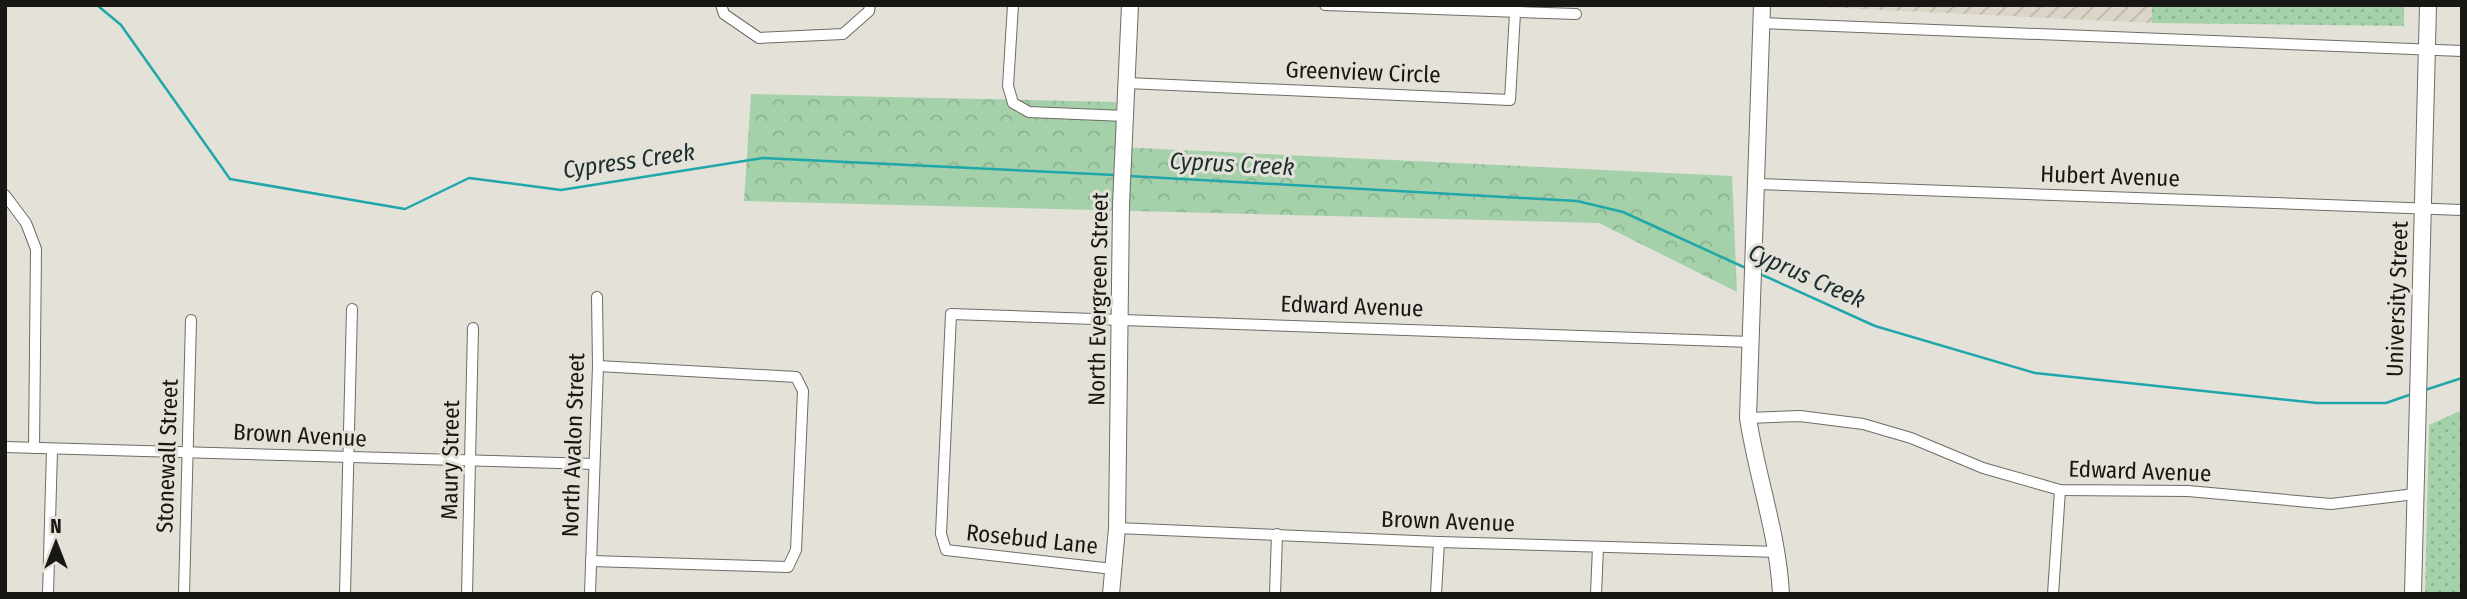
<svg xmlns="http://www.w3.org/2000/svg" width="2467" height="599" font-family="'Fira Sans Condensed',sans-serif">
  <defs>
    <pattern id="industrial-furrows" width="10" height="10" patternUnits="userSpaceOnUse" patternTransform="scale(1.75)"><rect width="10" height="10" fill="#dbd5c7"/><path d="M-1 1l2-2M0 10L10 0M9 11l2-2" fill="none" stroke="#bbb6aa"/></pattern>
    <pattern id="forest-crowns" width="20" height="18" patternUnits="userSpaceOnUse" patternTransform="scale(1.75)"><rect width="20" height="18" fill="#a4d1a9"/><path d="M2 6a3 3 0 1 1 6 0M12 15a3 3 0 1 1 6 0" fill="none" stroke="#8cb391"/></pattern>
    <pattern id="park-dots" width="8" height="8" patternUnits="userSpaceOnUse" patternTransform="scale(1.75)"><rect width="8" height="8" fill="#a4d1a9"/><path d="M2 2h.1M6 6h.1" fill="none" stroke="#8cb391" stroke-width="1.8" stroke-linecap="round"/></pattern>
  </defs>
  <rect width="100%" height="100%" fill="#e4e1d9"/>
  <path fill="url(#industrial-furrows)" d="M1776,5H2152V23Z"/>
  <path fill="url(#forest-crowns)" d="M751,94L1116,102L1117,147L1732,176L1737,292L1599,223L744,201Z"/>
  <g fill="url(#park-dots)">
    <path d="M2152,5H2404V26L2152,23Z"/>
    <path d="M2462,410V594H2425L2429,425Z"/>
  </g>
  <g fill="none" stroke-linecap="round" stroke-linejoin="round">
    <g stroke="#20a7aa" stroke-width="2.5">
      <path d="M97,5L121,25L230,179L405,209L469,178L561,190L763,158L1115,175"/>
      <path d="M1129,176L1577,201L1623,212L1748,269"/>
      <path d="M1758,273L1875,326L2035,373L2317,403H2386L2412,394"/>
      <path d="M2425,390L2462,378"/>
    </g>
    <g stroke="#6f6c65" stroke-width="12">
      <g id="street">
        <path d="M721,5L724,14L759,38L843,34L869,11L870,5"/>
        <path d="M1013,5L1008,86L1013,103L1029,112L1125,116"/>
        <path d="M1325,5L1576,14"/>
        <path d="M1761,23L2462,51"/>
        <path d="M1127,83L1510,100L1515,13"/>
        <path d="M1757,184L2462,210"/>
        <path d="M5,195L26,223L36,249L34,448"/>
        <path d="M1748,418L1800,416L1863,424L1911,438L1983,468L2060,490L2188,491L2331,504L2415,494"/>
        <path d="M5,447C201,452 397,459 594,464"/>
        <path d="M1117,528L1439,542L1779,552"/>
        <path d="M591,561L788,567L796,550L803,391L796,377L598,366"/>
        <path d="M1113,569L946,550L941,534L951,314L1751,342"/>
        <path d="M48,594L52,450"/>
        <path d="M184,594L191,320"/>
        <path d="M345,594L352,309"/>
        <path d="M467,594L473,328"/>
        <path d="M590,594L598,366L597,297"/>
        <path d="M1275,594L1277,534"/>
        <path d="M1436,594L1439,542"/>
        <path d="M1596,594L1598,547"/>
        <path d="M2053,594L2060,490"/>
      </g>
    </g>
    <g stroke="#6f6c65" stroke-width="18">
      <g id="secondary">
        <path d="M1762,5L1748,418C1757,477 1778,534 1781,594"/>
        <path d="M1111,594L1117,528L1121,204L1130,5"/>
        <path d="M2413,594L2428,5"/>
      </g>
    </g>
    <use href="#street" stroke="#fff" stroke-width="10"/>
    <use href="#secondary" stroke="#fff" stroke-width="16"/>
  </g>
  <g text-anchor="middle" stroke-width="6" stroke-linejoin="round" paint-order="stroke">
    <g font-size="23" fill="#181714" stroke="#e4e1d9">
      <text transform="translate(1363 72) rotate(2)" y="8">Greenview Circle</text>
      <text transform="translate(2110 176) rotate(2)" y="8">Hubert Avenue</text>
      <text transform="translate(1098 299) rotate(-89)" y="8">North Evergreen Street</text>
      <text transform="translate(2397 299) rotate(-88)" y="8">University Street</text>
      <text transform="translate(1352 306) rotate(2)" y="8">Edward Avenue</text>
      <text transform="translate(300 435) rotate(3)" y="8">Brown Avenue</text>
      <text transform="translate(573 445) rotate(-88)" y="8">North Avalon Street</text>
      <text transform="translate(167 456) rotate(-88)" y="8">Stonewall Street</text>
      <text transform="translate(450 460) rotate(-89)" y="8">Maury Street</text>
      <text transform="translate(2140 471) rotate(2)" y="8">Edward Avenue</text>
      <text transform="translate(1448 521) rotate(2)" y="8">Brown Avenue</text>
      <text transform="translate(1032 539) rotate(6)" y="8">Rosebud Lane</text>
    </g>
    <g font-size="24" font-style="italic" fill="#1a2f30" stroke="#e4e1d9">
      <text transform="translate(629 161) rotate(-8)" y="8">Cypress Creek</text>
      <text transform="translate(1232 164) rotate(3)" y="8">Cyprus Creek</text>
      <text transform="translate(1807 276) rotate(24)" y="8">Cyprus Creek</text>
    </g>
  </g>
  <rect width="2467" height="599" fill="none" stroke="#181714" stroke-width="14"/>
  <g transform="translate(56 543)" stroke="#e4e1d9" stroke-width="5" paint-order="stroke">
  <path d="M0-5L12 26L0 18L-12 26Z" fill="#181714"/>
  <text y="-10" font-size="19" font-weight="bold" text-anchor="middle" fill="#181714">N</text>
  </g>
</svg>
